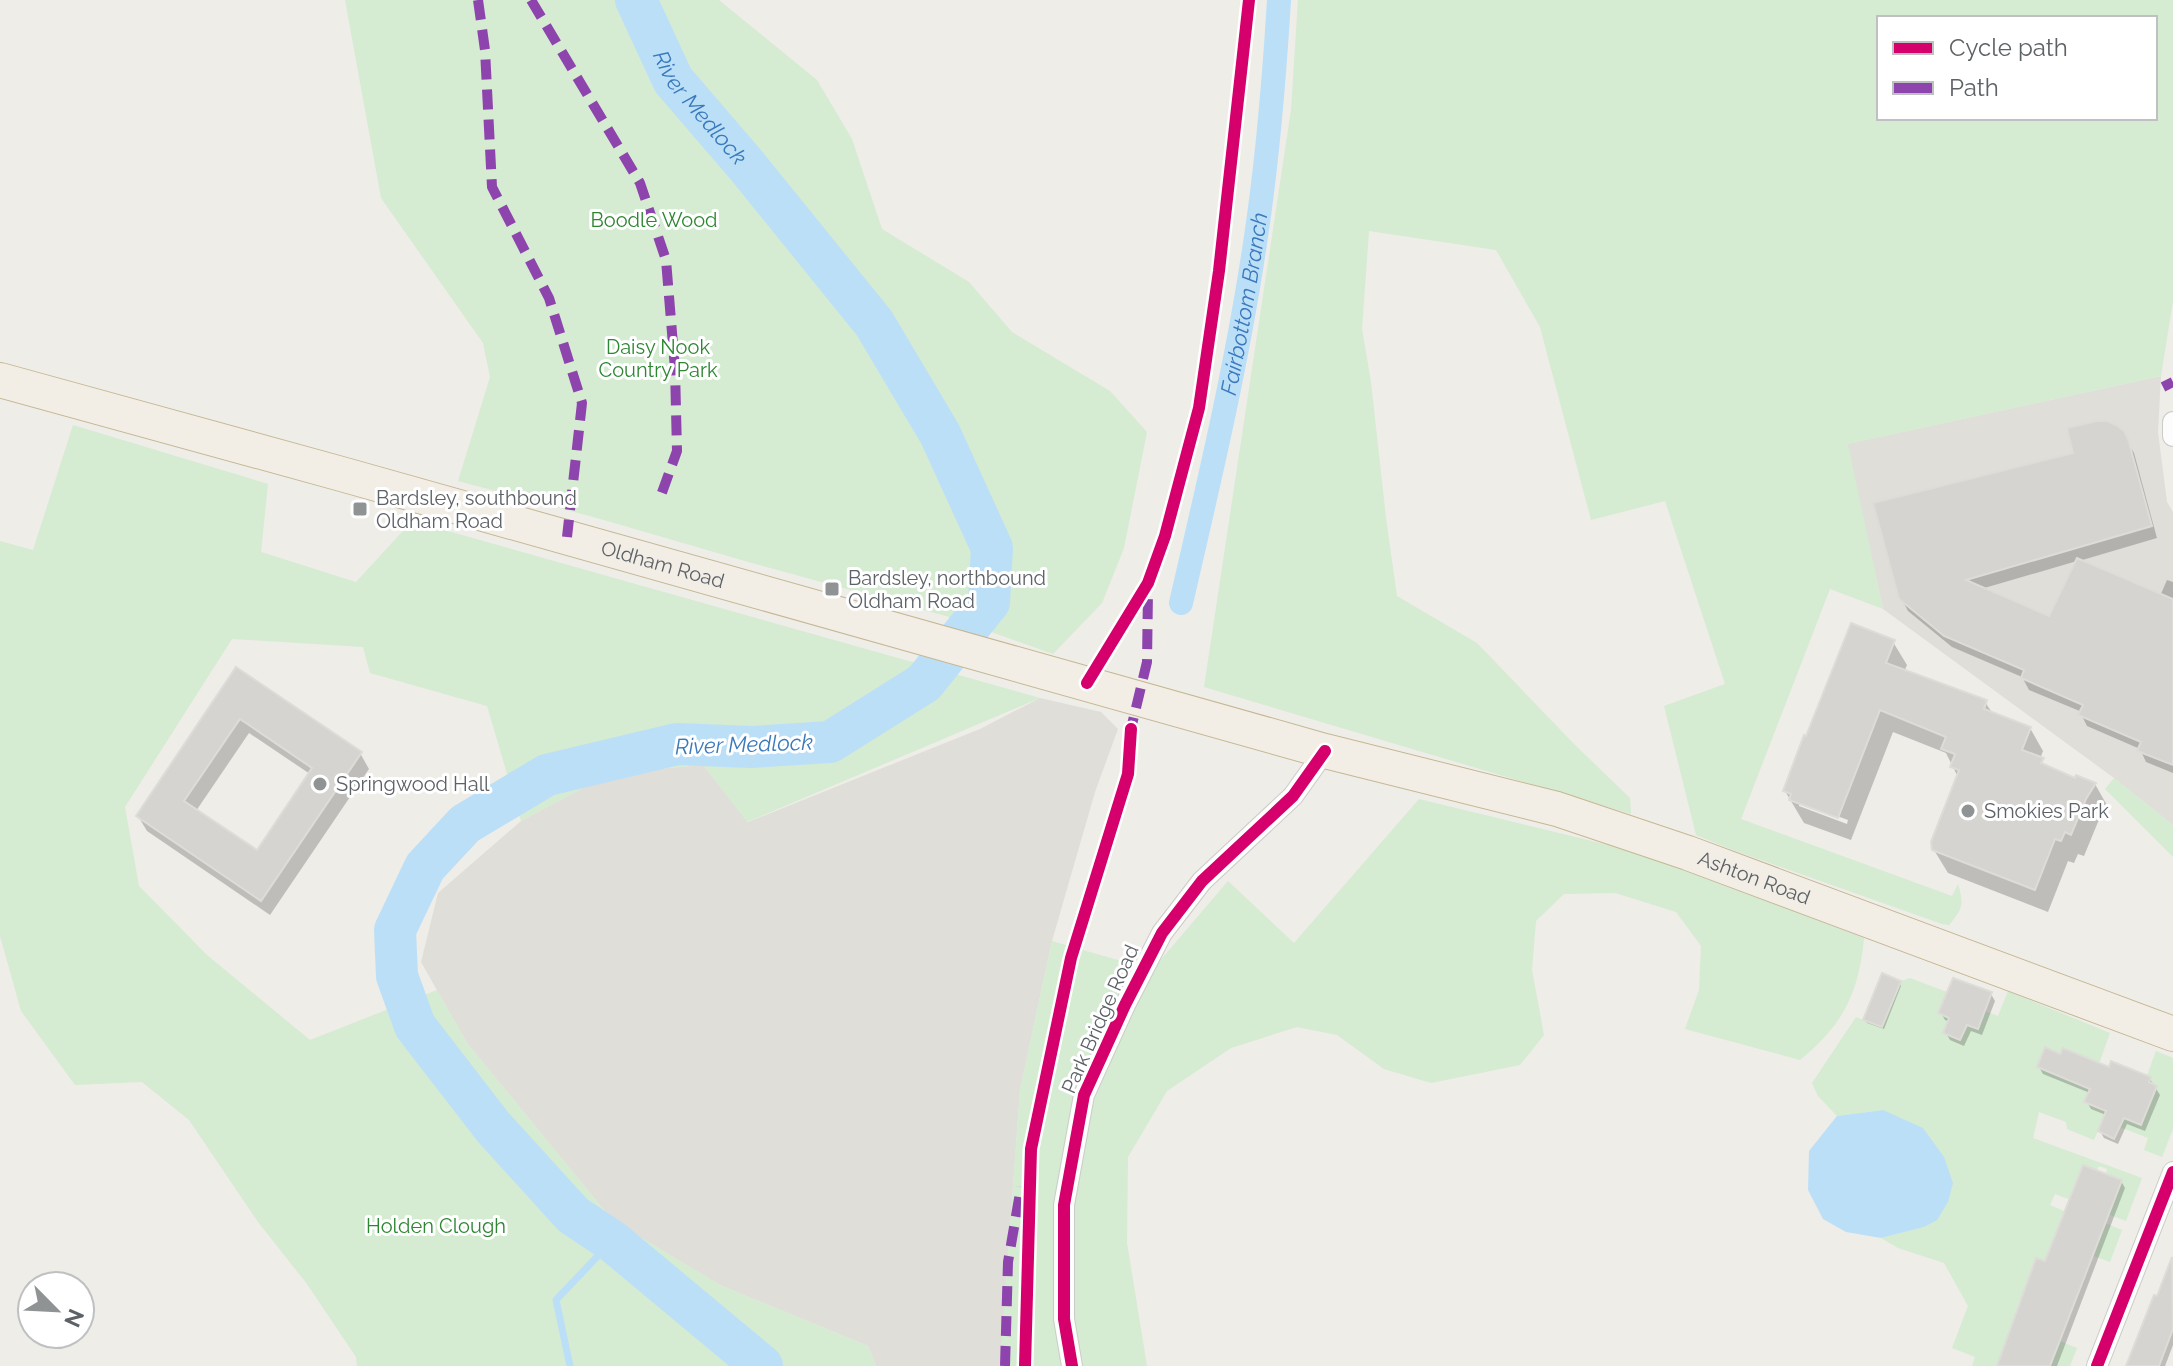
<svg xmlns="http://www.w3.org/2000/svg" width="2173" height="1366" font-family="Raleway,sans-serif">
  <rect width="100%" height="100%" fill="#eeede8"/>
  <g fill="#dfded9">
    <path d="M2161,376L2158,432L2167,502L2173,512V825L2114,778L1883,609L1847,444Z"/>
    <path d="M1040,698L1101,712L1118,729L1095,792L1052,941L1020,1090L1000,1366H876L868,1346L720,1285L613,1221L467,1043L421,962L438,893L521,821L611,773L703,765L748,822L980,729Z"/>
  </g>
  <g fill="#d5ebd2" fill-rule="evenodd">
    <path d="M345,0H719L817,80L852,139L882,229L969,282L1012,332L1110,391L1147,432L1124,548L1102,603L1053,654L946,616L752,563L597,518L458,481L490,377L483,343L381,198Z"/>
    <path d="M1298,0H2173V301L2161,376L1848,444L1883,609L1830,589L1741,819L1952,896L1958,884C1964,904 1963,909 1949,925L1942,924L1730,849L1696,835L1664,706L1725,684L1665,501L1591,520L1540,327L1496,250L1369,231L1362,329L1371,382L1386,518L1397,596L1477,643L1574,744L1630,798L1631,814L1204,687L1291,110ZM1879,18H2155V118H1879Z"/>
    <path d="M73,425L268,484L261,552L356,582L412,521L1040,698L747,822L703,765L611,773L521,821L487,706L370,673L363,647L232,639L125,807L139,886L207,955L310,1040L437,990L467,1043L613,1221L720,1285L868,1346L876,1366H357L356,1357L307,1284L258,1222L189,1120L142,1082L75,1085L21,1011L0,936V541L33,550Z"/>
    <path d="M2114,778L2173,825V857L2105,789Z"/>
    <path d="M1419,799L1633,851L1864,938C1859,993 1843,1025 1800,1060L1685,1029L1699,990L1701,946L1676,912L1615,893L1564,894L1536,921L1532,970L1544,1035L1520,1065L1431,1083L1384,1069L1337,1035L1297,1027L1231,1048L1167,1091L1128,1157L1127,1243L1147,1366H1000L1020,1090L1052,941L1152,970L1228,881L1294,943Z"/>
    <path d="M1910,978L1947,992L1939,1013L1949,1018L1960,1040L1967,1025L1978,1028L1985,1011L1998,1016L2008,991L2110,1033L2085,1102L2131,1112L2128,1120L2140,1125L2157,1087L2149,1082L2151,1077L2147,1075L2156,1051L2173,1058V1129L2162,1157L2144,1150L2148,1138L2120,1127L2104,1117L2094,1140L2067,1129L2066,1122L2039,1112L2033,1138L2142,1178L2126,1221L2055,1194L2050,1205L2064,1211L2055,1236L2068,1240L2105,1223L2122,1230L2110,1262L2077,1250L2049,1251L2045,1260L2037,1258L2029,1304L2019,1301L2015,1316L2036,1324L2045,1335L2077,1348L2070,1366H2050L2057,1349L2041,1342L1999,1366H1972L1975,1357L1952,1348L1968,1306L1944,1263L1898,1248L1881,1238L1924,1227L1883,1110L1837,1116L1818,1096L1812,1083L1856,1017L1882,1027L1901,981ZM2083,1165L2097,1170L2099,1166L2107,1169L2106,1173L2122,1180L2112,1207L2073,1193Z"/>
  </g>
  <path fill="#bcdff8" d="M1883,1110L1923,1128L1944,1157L1953,1183L1948,1202L1937,1220L1924,1227L1881,1238L1846,1232L1823,1219L1808,1190L1809,1151L1837,1116Z"/>
  <g fill="#0003" fill-rule="evenodd">
    <path d="M2122,433L2134,453L2157,538L2079,561L2160,596L2167,580L2173,582V773L2146,762L2140,749L2087,726L2081,714L2082,712L2029,690L2022,677L1952,647L1908,611L1901,598L2075,454ZM2077,561L2050,619L1981,589Z"/>
    <path d="M1893,642L1907,665L1904,672L1985,702L1993,714L2030,728L2043,751L2040,759L2047,768L2076,781L2095,784L2108,807L2098,822L2084,856L2078,854L2074,863L2068,861L2048,912L1948,873L1934,850L1958,777L1946,753L1893,732L1851,840L1804,823L1785,791L1807,738ZM1799,802L1848,820L1847,824L1799,806Z"/>
    <path d="M236,670L360,753L369,769L270,915L147,831L138,816ZM249,733L310,774L257,853L196,811Z"/>
    <path d="M1900,983L1901,986L1884,1029L1867,1023L1865,1020Z"/>
    <path d="M1991,994L1995,1001L1982,1035L1971,1031L1964,1046L1950,1040L1946,1033L1950,1022L1945,1020L1941,1013Z"/>
    <path d="M2039,1067L2110,1069L2150,1079L2160,1095L2145,1131L2127,1124L2118,1144L2104,1138L2100,1131L2106,1115L2091,1109L2087,1102L2090,1093L2043,1074Z"/>
    <path d="M2121,1181L2125,1188L2057,1366H2000L2046,1264Z"/>
    <path d="M2173,1261V1345L2165,1366H2127Z"/>
  </g>
  <g fill="none" stroke-linecap="round" stroke-linejoin="round">
    <path stroke="#bcdff8" stroke-width="7" d="M570,1366L556,1300L612,1241"/>
    <path stroke="#bcdff8" stroke-width="24" id="s1" d="M1181,603C1208,486 1236,369 1254,250C1267,167 1274,83 1279,0"/>
    <path stroke="#bcdff8" stroke-width="42" id="s2" d="M636,0L673,80L746,165L874,323L940,434L992,548L989,602L924,683L830,742L751,747L677,744L547,775L465,824L425,867L395,930L397,976L415,1026L493,1127L573,1215L612,1241L762,1366"/>
  </g>
  <g fill="#d5d4d1" stroke="#dedcd7" stroke-width="2" fill-rule="evenodd">
    <path d="M2097,421H2107L2116,425L2124,431L2128,439L2152,526L1966,580L2049,616L2077,558L2173,599V765L2137,751L2141,742L2078,715L2083,705L2021,678L2024,670L1944,636L1899,599L1873,503L2073,453L2067,428Z"/>
    <path d="M1851,623L1895,640L1886,663L1987,700L1984,709L2031,727L2022,750L2044,758L2041,763L2075,778L2076,775L2096,783L2086,799L2071,835L2065,832L2061,841L2055,839L2035,890L1932,850L1931,842L1959,770L1950,767L1955,754L1941,749L1946,737L1880,710L1838,818L1789,800L1791,794L1783,791L1804,735L1806,736Z"/>
    <path d="M236,667L362,752L261,901L136,816ZM240,719L312,768L257,850L184,801Z"/>
    <path d="M1882,973L1901,981L1882,1027L1863,1020Z"/>
    <path d="M1953,978L1992,992L1978,1029L1967,1025L1960,1040L1943,1033L1949,1018L1938,1013Z"/>
    <path d="M2045,1047L2060,1054L2063,1048L2109,1067L2111,1061L2151,1077L2149,1082L2157,1086L2141,1125L2124,1118L2114,1139L2098,1131L2106,1111L2084,1102L2090,1089L2037,1067Z"/>
    <path d="M2083,1165L2122,1180L2050,1366H1997L2036,1258L2045,1261Z"/>
    <path d="M2172,1257L2173,1329L2159,1366H2126L2154,1295L2157,1296Z"/>
  </g>
  <g fill="none" stroke-linecap="round" stroke-linejoin="round">
    <g stroke="#cbcbca" stroke-width="22">
      <g id="minor">
        <path d="M2173,422V436"/>
        <path d="M1072,1366L1064,1319V1205L1084,1095L1125,1005L1162,933L1202,881L1293,796L1325,751"/>
        <path d="M2097,1366L2173,1172"/>
      </g>
    </g>
    <g stroke="#c6b794" stroke-width="36">
      <g id="trunk">
        <path id="s3" d="M0,380L345,475L1325,751L1557,809L1688,853L2173,1034"/>
      </g>
    </g>
    <use href="#minor" stroke="#fcfcfc" stroke-width="20"/>
    <use href="#trunk" stroke="#f2eee6" stroke-width="34"/>
    <g stroke="#8e44ad" stroke-width="10" stroke-dasharray="20 10" stroke-linecap="butt">
      <path d="M478,0L485,50L492,187L549,298L582,403L567,537"/>
      <path d="M531,0L640,183L666,260L675,369L677,451L660,498"/>
      <path d="M2163,387L2173,382"/>
      <path d="M1129,737L1147,662L1148,591"/>
      <path d="M1005,1366L1008,1262L1021,1187"/>
    </g>
    <g stroke="#fff" stroke-width="17">
      <g id="cycleway">
        <path d="M1087,683L1148,583L1165,536L1199,408L1219,271L1249,0"/>
        <path d="M1025,1366L1031,1149L1071,958L1128,774L1131,729"/>
        <path d="M1072,1366L1064,1319V1205L1084,1095L1125,1005L1162,933L1202,881L1293,796L1325,751"/>
        <path d="M2097,1366L2173,1172"/>
      </g>
    </g>
    <use href="#cycleway" stroke="#d6006c" stroke-width="12"/>
  </g>
  <g fill="#909394" stroke="#fff" stroke-width="3">
    <rect x="352" y="501" width="16" height="16" rx="4"/>
    <rect x="824" y="581" width="16" height="16" rx="4"/>
    <circle cx="320" cy="784" r="8"/>
    <circle cx="1968" cy="811" r="8"/>
  </g>
  <g text-anchor="middle" stroke-width="6" stroke-linejoin="round" paint-order="stroke">
    <g font-size="20" fill="#2d8631" stroke="#fff">
      <text x="654" y="227">Boodle Wood</text>
      <text x="658" y="354">Daisy Nook<tspan x="658" dy="23">Country Park</tspan></text>
      <text x="436" y="1233">Holden Clough</text>
    </g>
    <g font-size="20" fill="#5d6267" stroke="#fff" text-anchor="start">
      <text x="376" y="505">Bardsley, southbound<tspan x="376" dy="23">Oldham Road</tspan></text>
      <text x="848" y="585">Bardsley, northbound<tspan x="848" dy="23">Oldham Road</tspan></text>
      <text x="336" y="791">Springwood Hall</text>
      <text x="1984" y="818">Smokies Park</text>
    </g>
    <g font-size="20" fill="#5d6267" stroke="#fff">
      <text dy="7" stroke="none"><textPath href="#s3" startOffset="688">Oldham Road</textPath></text>
      <text dy="7" stroke="none"><textPath href="#s3" startOffset="1824">Ashton Road</textPath></text>
      <text transform="translate(1100 1019) rotate(-66)" y="7">Park Bridge Road</text>
    </g>
    <g font-size="22" font-style="italic" fill="#3a79bc" stroke="#fff">
      <text dy="8" stroke="none"><textPath href="#s2" startOffset="126">River Medlock</textPath></text>
      <text dy="8" stroke="none"><textPath href="#s1" startOffset="306">Fairbottom Branch</textPath></text>
      <text transform="translate(744 744) rotate(-2)" y="8">River Medlock</text>
    </g>
  </g>
  <rect x="1877" y="16" width="280" height="104" fill="#ffffff" stroke="#bec0c2" stroke-width="2"/>
  <rect x="1893" y="42" width="40" height="12" fill="#d6006c" stroke="#bec0c2" stroke-width="2"/>
  <text x="1949" y="56" font-size="24" fill="#5d6267">Cycle path</text>
  <rect x="1893" y="82" width="40" height="12" fill="#8e44ad" stroke="#bec0c2" stroke-width="2"/>
  <text x="1949" y="96" font-size="24" fill="#5d6267">Path</text>
  <g transform="translate(56 1310) rotate(114)"><circle r="38" fill="#ffffff" stroke="#bec0c2" stroke-width="2"/>
  <path d="M0-6L14 30L0 20L-14 30Z" fill="#909394"/>
  <text y="-12" font-size="22" font-weight="bold" text-anchor="middle" fill="#5d6267">N</text>
  </g>
</svg>
